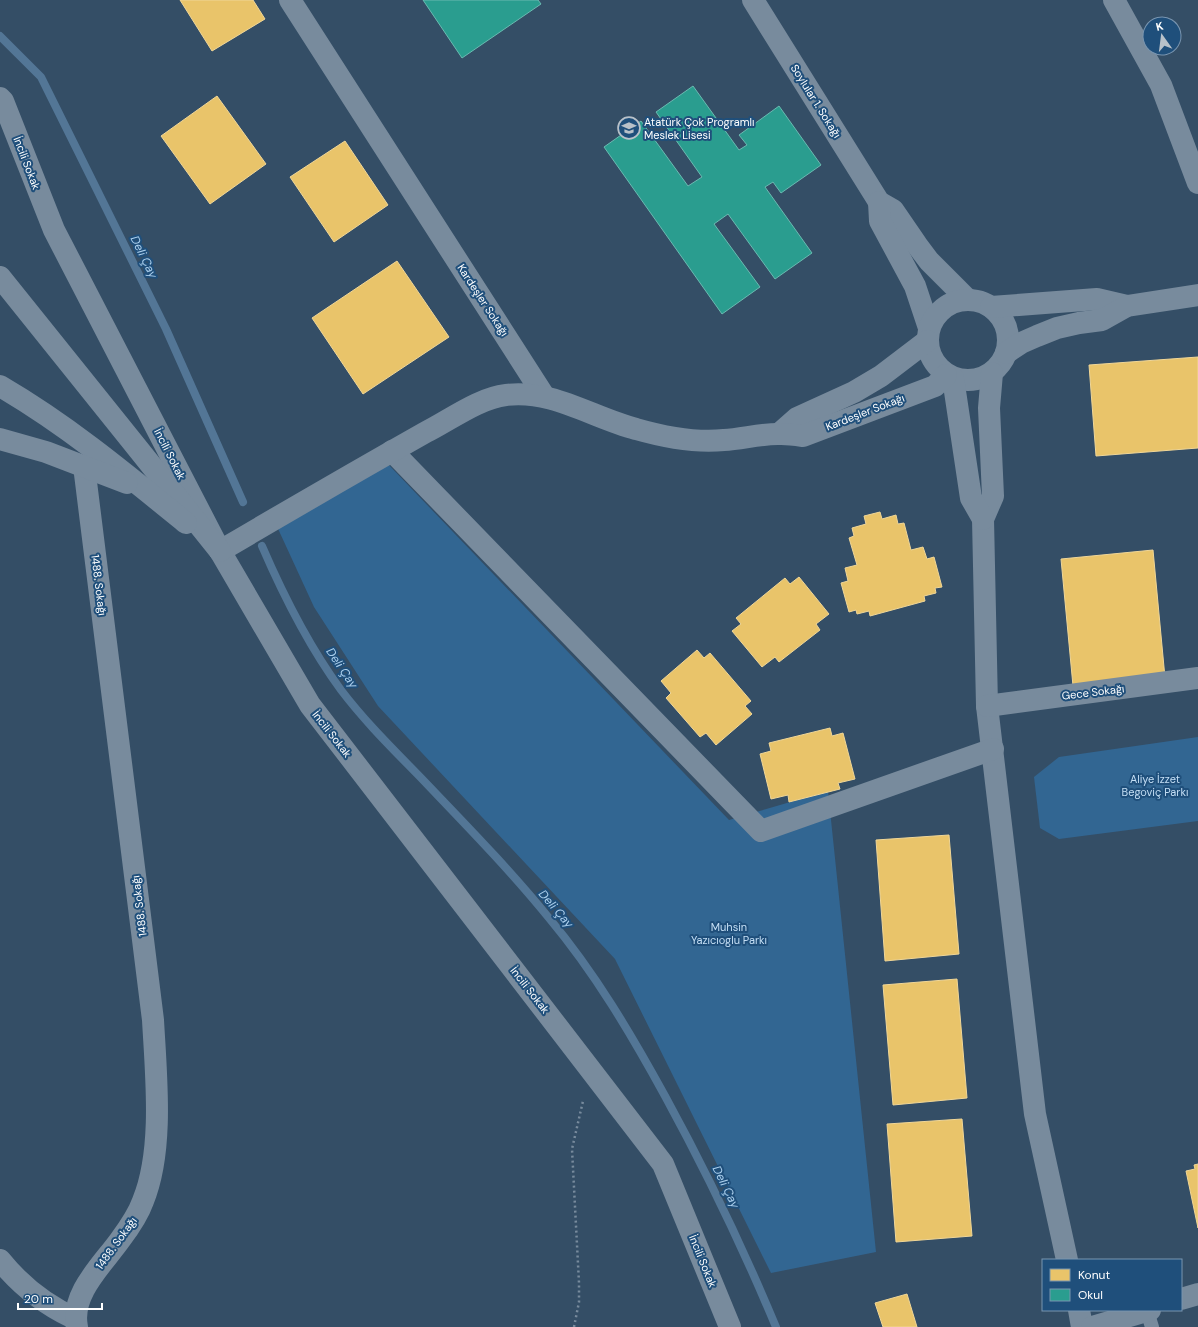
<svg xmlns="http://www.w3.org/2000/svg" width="1198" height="1327" font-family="'DM Sans',sans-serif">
  <rect width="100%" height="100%" fill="#344e66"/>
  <g fill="#326692">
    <path d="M386,462L729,820L828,791L876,1252L771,1273L615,959L378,706L314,607L274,520Z"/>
    <path d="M1198,737V821L1059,839L1040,828L1034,777L1059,757Z"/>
  </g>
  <g fill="#e9c46a" stroke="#f0d697">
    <path d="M180,0H253L265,19L212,51Z"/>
    <path d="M217,96L266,164L210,204L161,136Z"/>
    <path d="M345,141L388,205L334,242L290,177Z"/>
    <path d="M397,261L449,337L363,394L312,318Z"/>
    <path d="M1198,357V448L1096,456L1089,365Z"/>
    <path d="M880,512L882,519L896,515L898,524L904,523L911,550L923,547L927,559L934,557L942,587L935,588L936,593L924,596L925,601L870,616L869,611L857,614L856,610L849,612L841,583L848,581L845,568L857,565L849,538L854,536L852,528L866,524L864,516Z"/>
    <path d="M1153,550L1165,678L1073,686L1061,559Z"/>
    <path d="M799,577L829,614L816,624L820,630L779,662L775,657L762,667L732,631L741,624L736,618L785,578L790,584Z"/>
    <path d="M697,650L704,658L710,653L751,701L745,706L752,714L716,745L706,733L700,737L666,698L671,693L661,681Z"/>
    <path d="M830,728L832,736L843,733L855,779L838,783L840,789L789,802L788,795L771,799L760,754L771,751L769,743Z"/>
    <path d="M949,835L959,954L885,961L876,840Z"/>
    <path d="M957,979L967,1098L893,1105L883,985Z"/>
    <path d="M962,1119L972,1236L896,1242L887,1124Z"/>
    <path d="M1198,1164V1228L1186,1171L1195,1169L1194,1165Z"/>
    <path d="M907,1294L917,1327H883L875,1303Z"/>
  </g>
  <g fill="#2a9d8f" stroke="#6abab1">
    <path d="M423,0H538L541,4L462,58Z"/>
    <path d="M693,86L739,150L747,145L739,135L779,106L821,165L781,193L773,182L765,187L812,253L775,279L728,214L714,224L760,287L722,314L604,147L641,121L688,186L702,177L656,112Z"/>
  </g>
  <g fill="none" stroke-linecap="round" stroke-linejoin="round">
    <g stroke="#537696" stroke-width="8">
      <path d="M0,36L41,77L166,329L243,502"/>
      <path d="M262,546C284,597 308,645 341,690C366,723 396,752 424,781C467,826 510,870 549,918C595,973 631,1034 665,1096C706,1171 743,1248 776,1327"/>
    </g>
    <path stroke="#788b9d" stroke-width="2.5" stroke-dasharray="2 3" stroke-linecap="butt" d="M574,1327L579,1302V1283L572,1149L583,1101"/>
    <path stroke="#788b9d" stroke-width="14" d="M1147,1311L1152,1327"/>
    <g stroke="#788b9d" stroke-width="22">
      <path d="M290,0L544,396"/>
      <path d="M753,0L879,202L893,210L917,245L929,261L968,300"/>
      <path d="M1114,0L1161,85L1198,183"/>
      <path d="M0,98L3,101L54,230L220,551L310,705L663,1164L730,1327"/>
      <path d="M879,202L880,221L915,286L929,328"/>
      <circle cx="968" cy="340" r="40"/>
      <path d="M991,307L1097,299L1127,306"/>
      <path d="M1006,353L1021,343L1037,336L1057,328L1079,323L1102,320L1127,306L1198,295"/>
      <path d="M992,373L989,408L993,496L983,519L987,706L1035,1114L1067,1260"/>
      <path d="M953,378L971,498L983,519"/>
      <path d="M780,433L797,418L854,392L881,376L927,341"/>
      <path d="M392,451L761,831L993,749"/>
      <path d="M220,551C288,511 357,471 426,432C450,420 479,398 506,395C552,389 593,418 636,429C664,437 695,443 724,440C742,439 764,433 781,434C788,434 796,435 803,436L935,386L946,375"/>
      <path d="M987,706L1198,678"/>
      <path d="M0,1260C21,1286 45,1305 76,1319"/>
      <path d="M1181,1299L1198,1294"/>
      <path d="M1079,1310L1082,1327"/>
      <path d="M77,1327C70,1294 103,1264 120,1240C129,1228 138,1215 143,1201C164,1150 156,1075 153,1020L84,466"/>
      <path d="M1092,1327L1150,1310"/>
    </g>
    <g stroke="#788b9d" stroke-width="22">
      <path d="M0,277L220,551"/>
      <path d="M0,386C67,425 126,474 186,523"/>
      <path d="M0,439L46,452L127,483"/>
    </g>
  </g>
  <defs>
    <g id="school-ring" transform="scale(1.15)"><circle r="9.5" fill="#1f4f7b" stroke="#b8c1c9" stroke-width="1.5"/><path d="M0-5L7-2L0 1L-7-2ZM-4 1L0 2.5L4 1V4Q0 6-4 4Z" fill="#b8c1c9"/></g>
  </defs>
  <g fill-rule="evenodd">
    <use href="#school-ring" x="629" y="128"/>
  </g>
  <g text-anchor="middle" stroke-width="4" stroke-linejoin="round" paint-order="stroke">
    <g font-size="11" fill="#fff" stroke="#1f4f7b">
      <text transform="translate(816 101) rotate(58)" y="4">Soylular 1. Sokağı</text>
      <text transform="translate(27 163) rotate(69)" y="4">İncili Sokak</text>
      <text transform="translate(483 300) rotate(57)" y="4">Kardeşler Sokağı</text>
      <text transform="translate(865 412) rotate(-21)" y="4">Kardeşler Sokağı</text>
      <text transform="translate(170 454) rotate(63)" y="4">İncili Sokak</text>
      <text transform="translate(99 585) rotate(83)" y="4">1488. Sokağı</text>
      <text transform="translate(1093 692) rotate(-7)" y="4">Gece Sokağı</text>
      <text transform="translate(332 734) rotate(52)" y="4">İncili Sokak</text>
      <text transform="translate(139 906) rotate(-97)" y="4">1488. Sokağı</text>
      <text transform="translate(530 990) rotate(52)" y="4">İncili Sokak</text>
      <text transform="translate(116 1243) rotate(-54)" y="4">1488. Sokağı</text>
      <text transform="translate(703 1261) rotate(68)" y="4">İncili Sokak</text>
    </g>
    <g font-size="11" fill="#fff" stroke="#1f4f7b" text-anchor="start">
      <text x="644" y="126">Atatürk Çok Programlı<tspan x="644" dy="13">Meslek Lisesi</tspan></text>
    </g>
    <g font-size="11" fill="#c5dff5" stroke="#1f4f7b">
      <text x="1155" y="783">Aliye İzzet<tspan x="1155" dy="13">Begoviç Parkı</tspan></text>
      <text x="729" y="931">Muhsin<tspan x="729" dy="13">Yazıcıoglu Parkı</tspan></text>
    </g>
    <g font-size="12" font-style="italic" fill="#acd0ee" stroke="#1f4f7b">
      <text transform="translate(144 257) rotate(64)" y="4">Deli Çay</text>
      <text transform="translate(342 668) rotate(56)" y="4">Deli Çay</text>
      <text transform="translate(556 909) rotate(49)" y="4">Deli Çay</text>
      <text transform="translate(726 1187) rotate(64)" y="4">Deli Çay</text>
    </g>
  </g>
  <rect x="1042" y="1259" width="140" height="52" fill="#1f4f7b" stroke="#7995b0"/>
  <rect x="1050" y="1269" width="20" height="12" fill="#e9c46a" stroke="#7995b0"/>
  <text x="1078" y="1279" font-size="12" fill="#ffffff">Konut</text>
  <rect x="1050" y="1289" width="20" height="12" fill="#2a9d8f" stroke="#7995b0"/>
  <text x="1078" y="1299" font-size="12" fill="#ffffff">Okul</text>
  <g transform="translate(1162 36) rotate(346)"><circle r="19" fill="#1f4f7b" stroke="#7995b0"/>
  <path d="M0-3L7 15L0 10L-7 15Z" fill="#b8c1c9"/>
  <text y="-6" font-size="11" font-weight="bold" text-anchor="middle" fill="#ffffff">K</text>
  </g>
  <path d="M18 1303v6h84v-6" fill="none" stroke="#ffffff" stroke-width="2"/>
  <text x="24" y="1303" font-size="12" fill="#ffffff" stroke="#1f4f7b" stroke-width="3" paint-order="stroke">20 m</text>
</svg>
